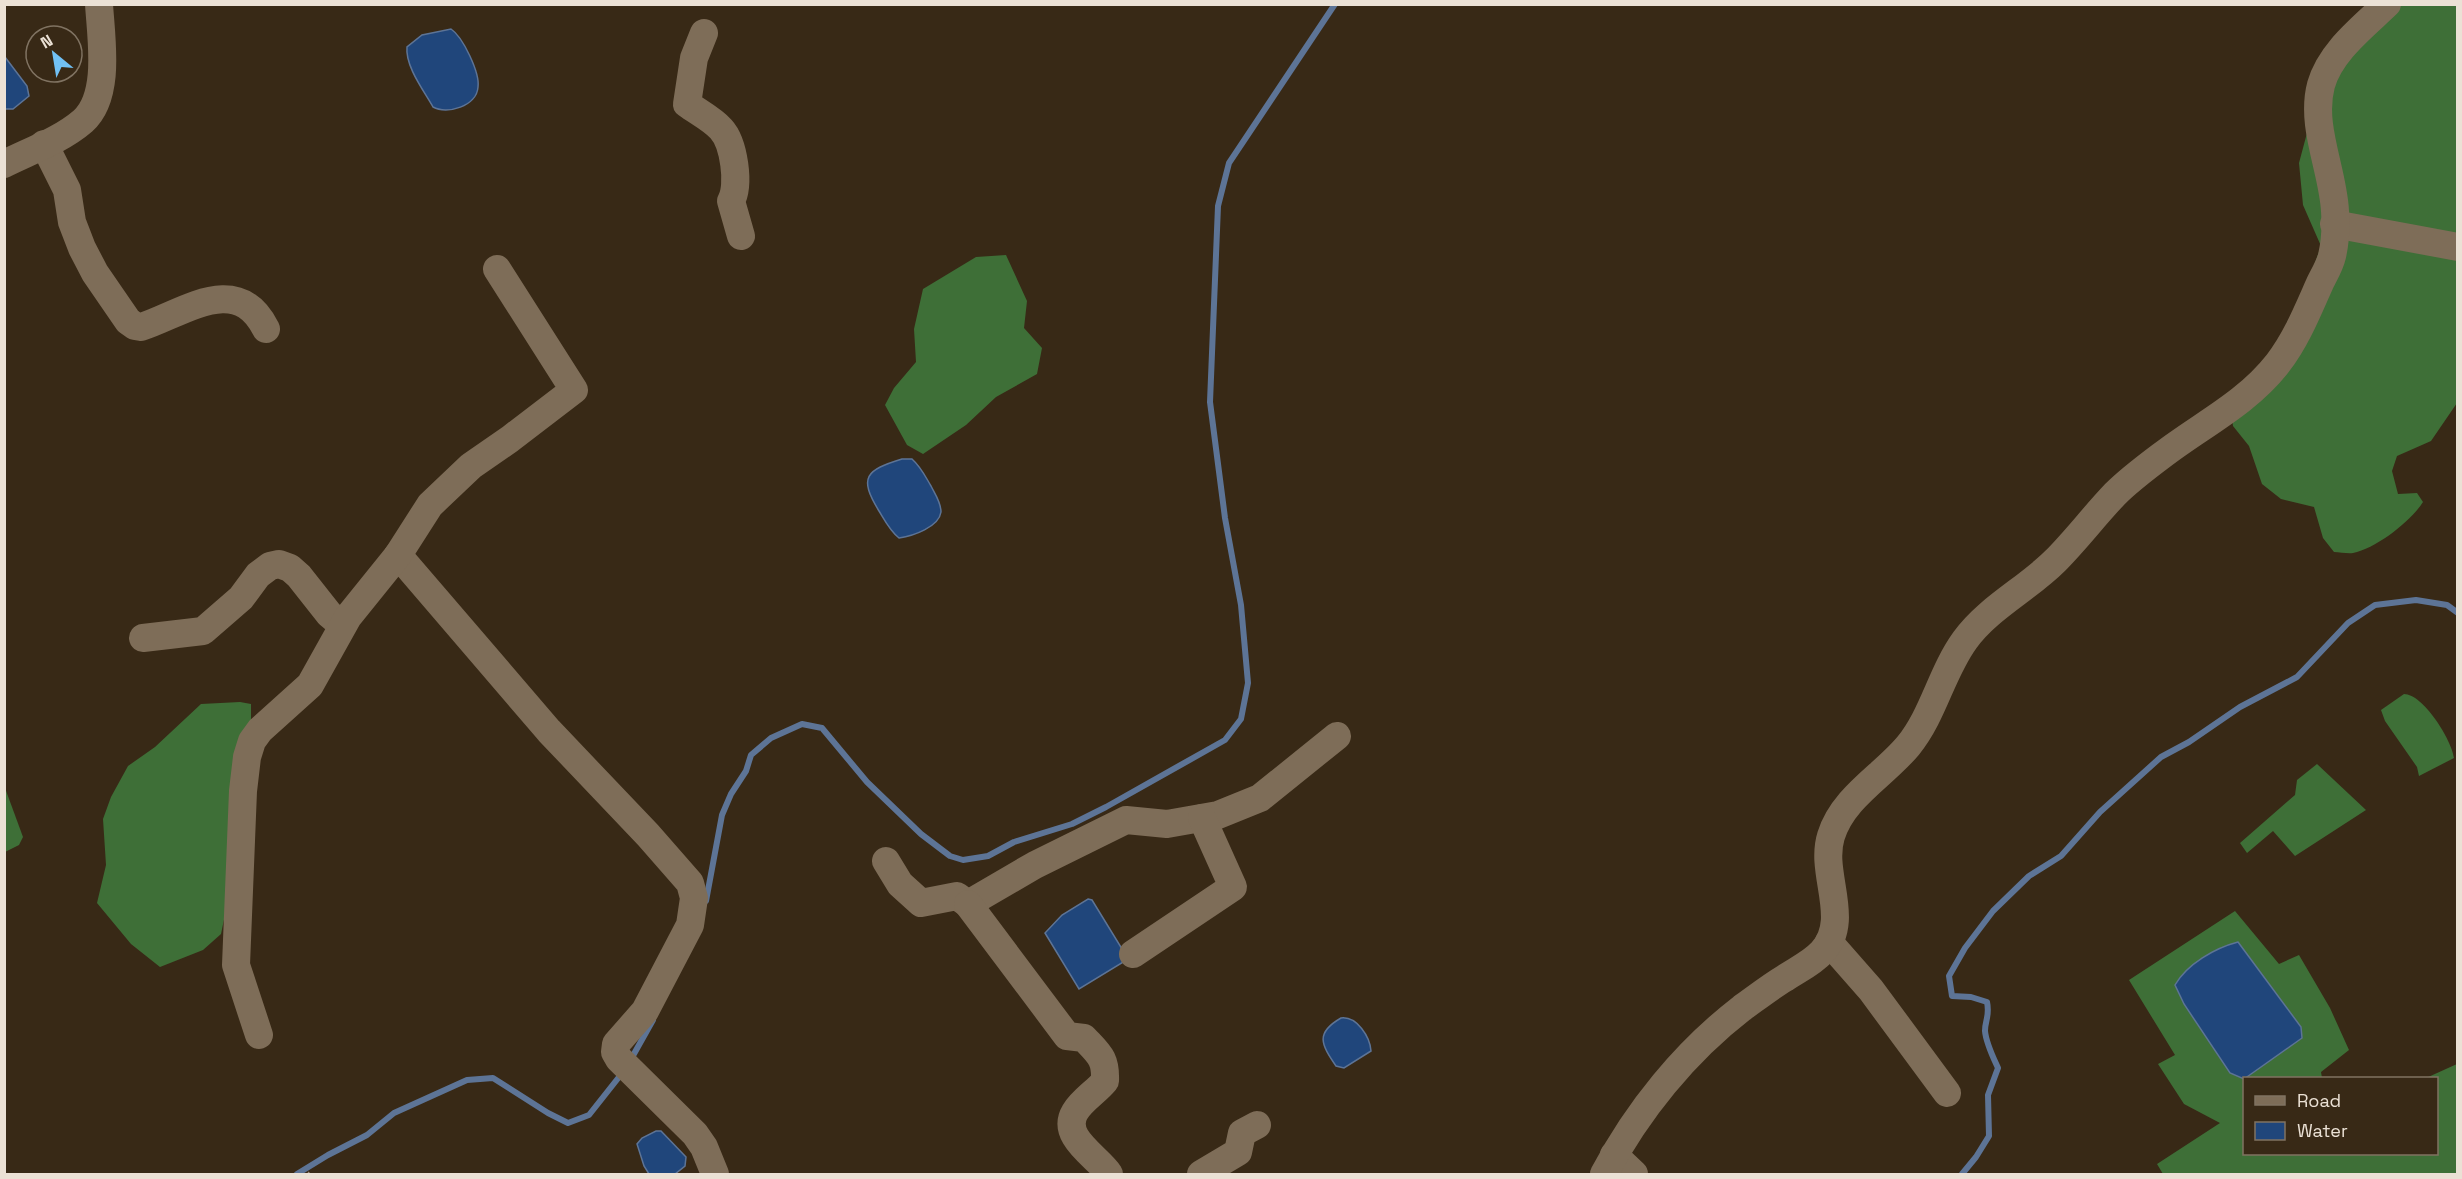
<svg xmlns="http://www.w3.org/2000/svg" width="2462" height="1179" font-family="'Space Grotesk',sans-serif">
  <rect width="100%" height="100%" fill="#382916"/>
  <g fill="#3e6f37">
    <path d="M2382,5H2457V403L2431,441L2397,456L2392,471L2398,494L2417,493L2423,502C2411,521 2377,548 2353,553C2348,554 2340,552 2334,552L2323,538L2314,507L2281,499L2262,484L2249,446L2233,426L2230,402L2290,333L2321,246L2303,205L2299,163L2307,133L2309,99Z"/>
    <path d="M1006,255L1027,301L1024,328L1042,348L1037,374L996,397L966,425L923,454L907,445L885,405L894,388L916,362L914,329L923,289L976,257Z"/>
    <path d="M2404,694C2423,694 2452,740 2454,758L2419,776L2417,767L2385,721L2381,710Z"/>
    <path d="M240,702L251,704V724L233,876L221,934L203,950L160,967L131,944L97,903L106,865L103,819L111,797L128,766L155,747L201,704Z"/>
    <path d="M2317,764L2366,810L2295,856L2273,831L2247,853L2240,843L2295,795L2297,780Z"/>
    <path d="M5,788L23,837L19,845L5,852Z"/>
    <path d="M2235,911L2279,964L2299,955L2330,1008L2349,1050L2321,1072L2322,1078H2244V1154H2436V1078H2426L2457,1064V1174H2163L2157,1164L2220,1123L2184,1104L2158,1064L2175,1055L2129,980Z"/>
  </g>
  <g fill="#20467b" stroke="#5d7496" stroke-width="1.5">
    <path d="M451,29C463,37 480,73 478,87C477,106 447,115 433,107C424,91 405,66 407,47L422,35Z"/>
    <path d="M5,57L27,86L29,96L13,109H5Z"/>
    <path d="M902,459H912C921,467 925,476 931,486C935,494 941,502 941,512C939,527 913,536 899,538C890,531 885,521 879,511C858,477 866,470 902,459Z"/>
    <path d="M1088,899L1092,900L1127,957L1125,961L1079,989L1045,933L1062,915Z"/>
    <path d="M2238,942L2301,1027L2302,1038L2244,1079L2230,1073L2184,1004L2175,985C2187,964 2215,948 2238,942Z"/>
    <path d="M1341,1018C1357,1016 1370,1037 1371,1051L1344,1068L1336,1066C1321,1044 1315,1033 1341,1018Z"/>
    <path d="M656,1131H661L686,1157L685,1166L675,1174H649L644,1166L637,1144L642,1138Z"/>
  </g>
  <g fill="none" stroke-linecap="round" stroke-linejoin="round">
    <g stroke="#5d7496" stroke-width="6">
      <path d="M706,901L722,815L731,794L746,771L751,755L771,738L802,724L822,728L867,782L921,834L950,856L963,860L988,856L1014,842L1072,824L1106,807L1225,740L1241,719L1248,683L1241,605L1225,518L1210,402L1218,206L1229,163L1335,4"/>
      <path d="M630,1061L653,1020"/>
      <path d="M297,1174L328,1155L367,1135L394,1113L467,1080L493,1078L548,1113L568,1123L589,1115L623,1072"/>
      <path d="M1962,1174L1976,1157L1989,1136L1988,1095L1998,1068C1993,1057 1986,1043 1985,1031C1985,1020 1990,1016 1987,1002L1971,997L1952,996L1949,976L1965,948L1993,911L2029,876L2061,856L2100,812L2161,757L2189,742L2240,707L2297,677L2348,623L2375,605L2416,600L2447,605L2458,613"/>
    </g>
    <path stroke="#9a8e7f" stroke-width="4" stroke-dasharray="3 4.5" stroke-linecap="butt" d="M309,1174L310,1173"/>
    <g stroke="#7e6d58" stroke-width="28">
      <path d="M704,33L694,58L687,104C698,112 712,119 721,129C734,143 740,185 731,201L741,236"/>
      <path d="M44,144L67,190L72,222L82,248L95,273L128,321L135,326L141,327C184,313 237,271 266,329"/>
      <path d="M4,164C30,151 61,140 83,121C111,96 101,38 99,4"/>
      <path d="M2334,224L2458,247"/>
      <path d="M398,555L549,731L648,835L690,883L694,898L690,925L645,1011L616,1044L615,1052L619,1059L695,1134L704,1147L715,1174"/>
      <path d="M143,638L203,631L241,598L258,575L270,566L279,564L290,568L299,576L329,614L342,625"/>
      <path d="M886,861L900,884L921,903L957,896L968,904L1035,865L1126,820L1167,824L1218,815L1260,798L1337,736"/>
      <path d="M968,904L1067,1036L1084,1038C1099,1054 1106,1058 1105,1081C1096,1092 1082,1100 1075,1112C1060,1137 1098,1157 1109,1174"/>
      <path d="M1828,944L1835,949L1871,990L1947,1093"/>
      <path d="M1133,954L1233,887L1202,818"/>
      <path d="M259,1035L236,965L243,791L247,757L252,741L260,730L310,685L348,617L398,555L430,505L471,466L510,439L574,390L497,269"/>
      <path d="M1614,1155L1634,1174"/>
      <path d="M1201,1174L1238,1152L1242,1133L1257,1125"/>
      <path d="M1604,1174C1637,1111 1685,1052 1742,1008C1756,998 1770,987 1785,978C1797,970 1812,963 1822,952C1852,919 1819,874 1831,836C1843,797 1883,776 1908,746C1934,714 1941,673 1965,640C1988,608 2027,589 2055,561C2076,540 2094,516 2115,494C2129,480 2145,468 2161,456C2201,425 2246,404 2278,363C2296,340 2308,310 2320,283C2324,275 2330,265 2332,256C2335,243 2336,225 2335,211C2333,170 2310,126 2321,85C2330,52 2363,27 2387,4"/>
    </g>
  </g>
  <rect width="2462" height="1179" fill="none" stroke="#ebe1d5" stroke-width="12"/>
  <rect x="2243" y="1077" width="195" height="78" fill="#382916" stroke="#807362" stroke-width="1.5"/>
  <rect x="2255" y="1096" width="30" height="9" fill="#7e6d58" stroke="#807362" stroke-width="1.5"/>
  <text x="2297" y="1107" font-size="18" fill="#ebe1d5">Road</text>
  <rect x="2255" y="1122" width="30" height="18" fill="#20467b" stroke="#807362" stroke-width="1.5"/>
  <text x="2297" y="1137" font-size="18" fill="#ebe1d5">Water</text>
  <g transform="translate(54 54) rotate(330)"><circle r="28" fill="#382916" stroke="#807362" stroke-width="1.5"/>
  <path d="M0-4.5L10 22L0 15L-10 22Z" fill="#71c1f5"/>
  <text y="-9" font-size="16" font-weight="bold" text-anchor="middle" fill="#ebe1d5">N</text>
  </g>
</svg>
